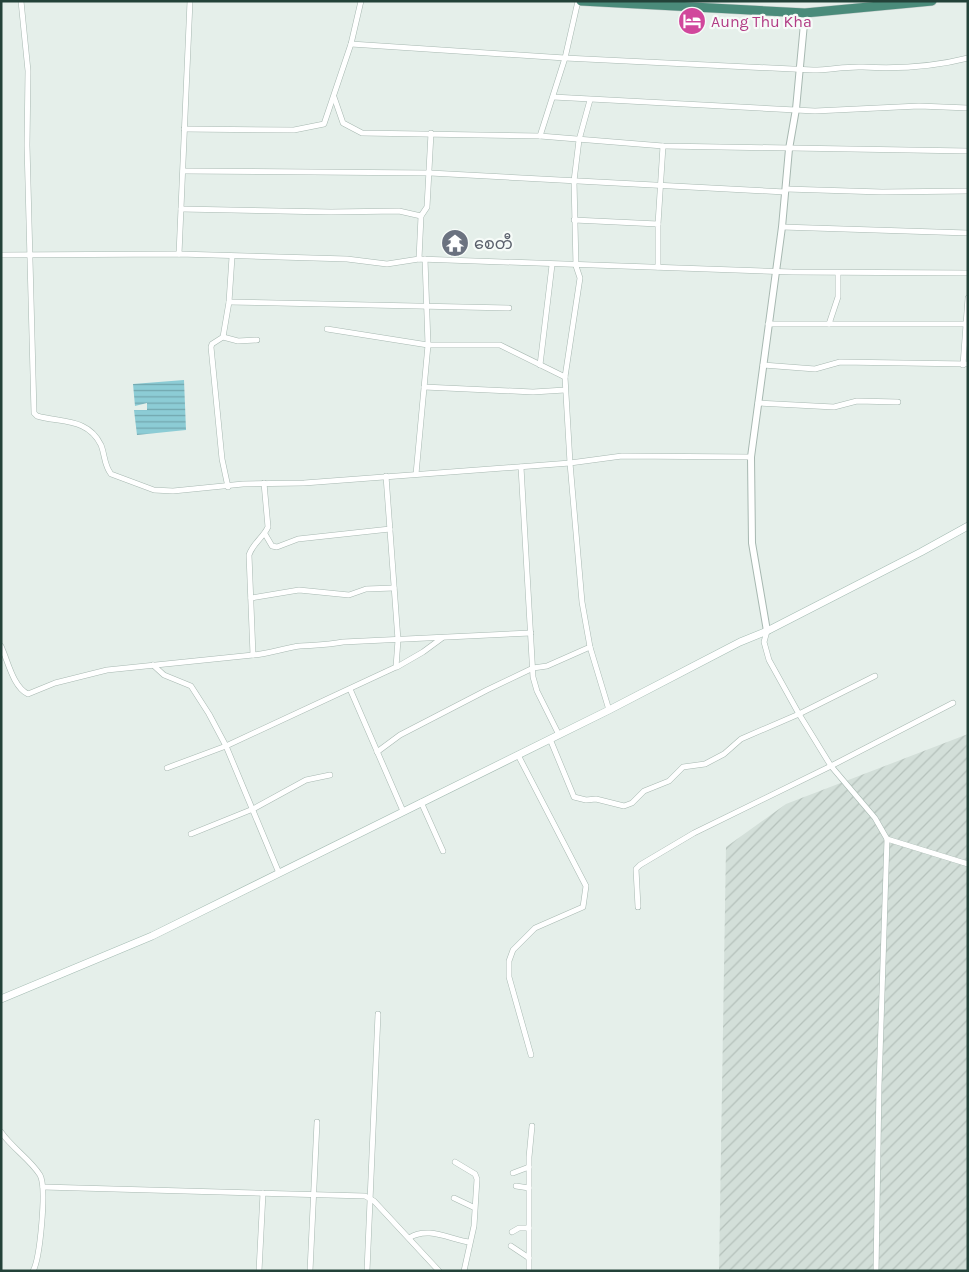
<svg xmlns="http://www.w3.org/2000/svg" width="969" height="1272" font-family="Karla,'Noto Sans Myanmar',sans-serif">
  <defs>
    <pattern id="industrial-furrows" width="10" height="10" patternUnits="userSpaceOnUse" patternTransform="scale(1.25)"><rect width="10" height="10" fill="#d3dfd9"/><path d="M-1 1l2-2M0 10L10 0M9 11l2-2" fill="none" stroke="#b5c1bb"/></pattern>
    <pattern id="water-rules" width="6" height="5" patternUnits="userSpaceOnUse" patternTransform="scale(1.25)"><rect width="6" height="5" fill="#8cccd5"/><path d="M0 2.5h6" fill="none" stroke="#72a7ae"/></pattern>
  </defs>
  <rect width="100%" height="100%" fill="#e5efea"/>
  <path fill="url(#industrial-furrows)" d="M968,734V1271H719L726,847L786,804Z"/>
  <path fill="url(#water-rules)" d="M184,380L186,430L137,435L134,410H147V403L135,406L133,384Z"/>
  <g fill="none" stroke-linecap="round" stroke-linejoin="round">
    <g stroke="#a7b8b1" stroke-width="6">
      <g id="minor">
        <path d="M21,1L28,71L27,145L34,413L37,416C62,423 88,418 101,445C105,455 104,465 111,474L154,490L173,491L243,484L304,483L570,463L565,377L580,278L576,266L574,181L579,140L590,100"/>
        <path d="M351,44L565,58L813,70C830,70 846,66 863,67C899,69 933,67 968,58"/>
        <path d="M334,97L343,123L362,133L540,136L663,146L968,151"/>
        <path d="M553,97L815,111L919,106L968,108"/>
        <path d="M184,129L294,130L324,124L351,44L361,1"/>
        <path d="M540,136L565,58L578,1"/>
        <path d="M183,171L430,173L785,192"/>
        <path d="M786,189L882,192L968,191"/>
        <path d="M181,209L331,212L399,211L421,216"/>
        <path d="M574,220L658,224V267"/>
        <path d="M658,224L663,146"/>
        <path d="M782,227L968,233"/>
        <path d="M179,254L190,1"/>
        <path d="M1,255L179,254L347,259L387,264L419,259L792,272L968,273"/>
        <path d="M419,259L421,216L427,207L431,133"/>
        <path d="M229,302L509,308"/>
        <path d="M768,324H968"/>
        <path d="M829,324L838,297V273"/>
        <path d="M327,329L428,345H500L565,377"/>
        <path d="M223,337L229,302L232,257"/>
        <path d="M540,365L552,265"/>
        <path d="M763,365L815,369L840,362L968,364"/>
        <path d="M963,365L968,298"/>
        <path d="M424,387L533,392L565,390"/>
        <path d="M758,403L834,407L857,401L898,402"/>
        <path d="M521,467L533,677L537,691L559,735"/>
        <path d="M416,474L428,345L425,259"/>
        <path d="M264,483L268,527C263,538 253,543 249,555L253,655C269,654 284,648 300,646C315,645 328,645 343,642L531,633"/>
        <path d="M228,487L222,459L211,347L212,344L223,337L238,341L257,340"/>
        <path d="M265,534L272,546L277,547L298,539L390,529"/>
        <path d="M251,598L299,590L349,595L366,589L394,588"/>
        <path d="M767,631L764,642L769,660L799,714L831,766L875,818L887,839L879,1086L876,1271"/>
        <path d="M1,646C8,661 13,687 28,694L55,683L107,670L253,655"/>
        <path d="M153,665L164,675L191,686L209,714L226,746L279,873"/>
        <path d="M397,667L423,652L442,638"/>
        <path d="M350,689L403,811"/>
        <path d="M609,710L590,647L582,602L570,463L622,456L751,457"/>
        <path d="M550,739L574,797L586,800L596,799L624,806L632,803L644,791L669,781L683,767L705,764L724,754L741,739L799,714L875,676"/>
        <path d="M377,752L400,735L487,690L533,668L547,666L590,647"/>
        <path d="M518,755L586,886L583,907L535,928L513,950L509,961V977L531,1055"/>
        <path d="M167,768L226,746L396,667L398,640L386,476"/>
        <path d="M421,802L443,851"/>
        <path d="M191,834L253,809L306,780L330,775"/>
        <path d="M887,839L968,864"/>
        <path d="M638,907L636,869L640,865L694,833L831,766L953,703"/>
        <path d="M1,1132C12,1148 30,1159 40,1175C47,1187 40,1259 33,1271"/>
        <path d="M455,1162L475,1174L477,1179L474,1226L464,1271"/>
        <path d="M513,1173L529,1167"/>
        <path d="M516,1186L529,1188"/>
        <path d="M43,1187L365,1196L374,1201L439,1271"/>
        <path d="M454,1198L473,1207"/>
        <path d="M512,1232L519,1228H529"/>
        <path d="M409,1238C428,1226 449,1239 469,1242"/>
        <path d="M511,1246L529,1258"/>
        <path d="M259,1271L263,1193"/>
        <path d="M310,1271L317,1122"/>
        <path d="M367,1271L378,1014"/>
        <path d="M529,1271V1157L532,1126"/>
      </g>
    </g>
    <g stroke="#a7b8b1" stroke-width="8">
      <path id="tertiary" d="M767,631L752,543L751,457L782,227L789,149L796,109L805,13"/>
    </g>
    <g stroke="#a3bbb2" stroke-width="8">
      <path id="secondary" d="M1,999L152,936L609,710L740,642L767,631L921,552L968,526"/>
    </g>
    <g stroke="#c1cac8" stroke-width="10">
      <path id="trunk" d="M581,1L805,13L932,1"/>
    </g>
    <use href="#minor" stroke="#fff" stroke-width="5"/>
    <use href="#tertiary" stroke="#fff" stroke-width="6"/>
    <use href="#secondary" stroke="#fff" stroke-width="7"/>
    <use href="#trunk" stroke="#4a8b7a" stroke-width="9"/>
  </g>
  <defs>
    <g id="hotel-disc" transform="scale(1.4375)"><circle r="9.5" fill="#d1479c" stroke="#f6fbf8"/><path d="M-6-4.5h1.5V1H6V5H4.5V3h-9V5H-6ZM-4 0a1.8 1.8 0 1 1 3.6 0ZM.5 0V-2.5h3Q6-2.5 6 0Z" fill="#fff"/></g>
    <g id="temple-disc" transform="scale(1.4375)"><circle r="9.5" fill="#6b7280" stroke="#f6fbf8"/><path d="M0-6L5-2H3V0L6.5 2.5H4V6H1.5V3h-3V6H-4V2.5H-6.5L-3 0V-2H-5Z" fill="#fff"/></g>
  </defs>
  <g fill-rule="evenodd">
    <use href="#hotel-disc" x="692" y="21"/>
    <use href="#temple-disc" x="455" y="243"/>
  </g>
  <g text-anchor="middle" stroke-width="4.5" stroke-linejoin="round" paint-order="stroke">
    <g font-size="16" fill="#b23c85" stroke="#f6fbf8" text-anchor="start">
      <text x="711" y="27">Aung Thu Kha</text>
    </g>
    <g font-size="16" fill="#5b616d" stroke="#f6fbf8" text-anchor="start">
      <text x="474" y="249">စေတီ</text>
    </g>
  </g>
  <rect width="969" height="1272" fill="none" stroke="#234239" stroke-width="5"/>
</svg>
